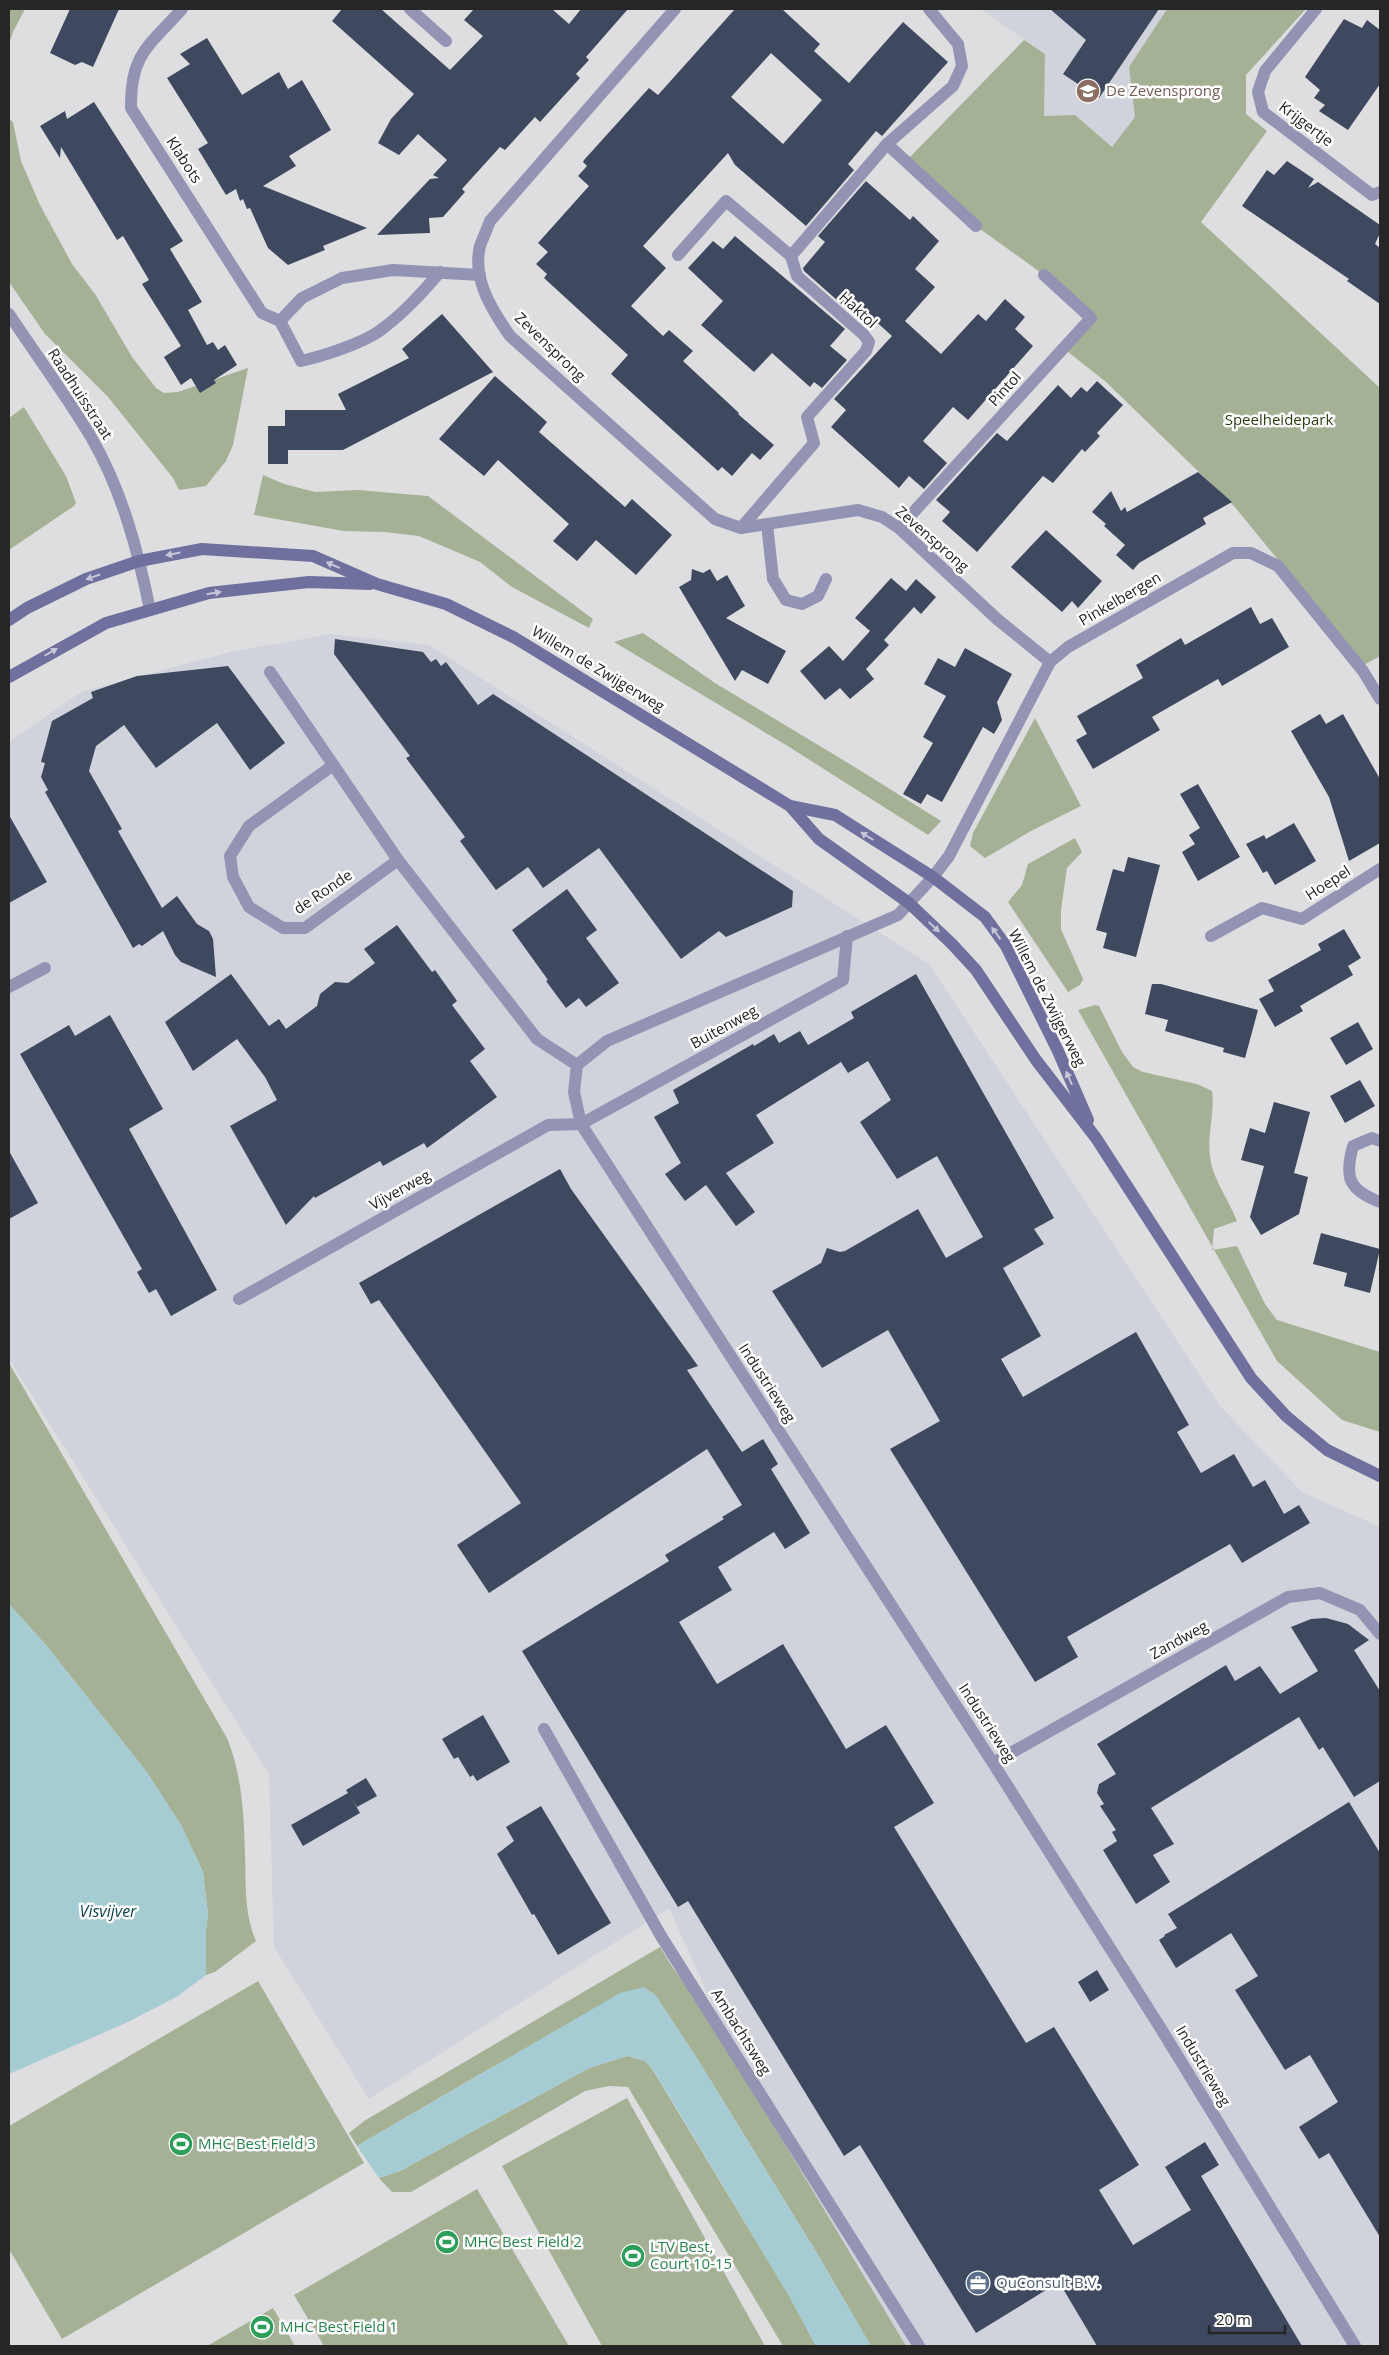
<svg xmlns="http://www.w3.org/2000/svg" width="1389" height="2355" font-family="'Open Sans',sans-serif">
  <rect width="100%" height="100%" fill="#dedee0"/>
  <g fill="#d0d3db">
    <path d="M980,9H1167L1129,67L1135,117L1112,147L1075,115L1044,116L1045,54Z"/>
    <path d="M331,634L429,645L929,964L1220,1406L1302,1492L1380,1527V2346H866L669,1908L369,2099L274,1947L269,1774L9,1359V742L81,692L230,652Z"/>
  </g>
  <g fill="#a4b195">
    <path d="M9,9H25L13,32L9,44Z"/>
    <path d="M1167,9H1306L1246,75V114L1267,131L1201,222L1380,388V656L1364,665L1234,506L1106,382L1067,351L1094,318L1044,275L976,226L909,158L1024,40L1045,54L1044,116L1075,115L1112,147L1135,117L1129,67Z"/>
    <path d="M9,119L13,122L21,161L40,205L72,264L95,294L132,357L156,388L164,393L178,392L248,368L233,445L226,461L206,486L179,490L173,478L108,397L45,334L9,282Z"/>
    <path d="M24,407L66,476L76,503L74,506L9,550V418Z"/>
    <path d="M263,475L284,484L315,492L358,490L428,496L593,619L589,628L512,587L480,562L419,536L385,532L344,531L254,515Z"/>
    <path d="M643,633L715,683L853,766L941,821L928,835L786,745L614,642Z"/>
    <path d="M1035,718L1081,806L1031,831L985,858L970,846L973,833Z"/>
    <path d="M1075,838L1082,852L1067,868L1061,910V929L1083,979L1080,985L1068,992L1008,902L1022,885L1028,864Z"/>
    <path d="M1095,1005L1099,1006L1122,1052L1133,1067L1143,1072L1197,1084L1212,1091C1215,1113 1207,1134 1210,1157C1213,1180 1229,1200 1237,1221L1214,1229L1212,1250L1237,1246L1265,1304L1277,1320L1380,1352V1432L1342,1420L1277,1361L1078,1010Z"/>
    <path d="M9,1363L227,1738C242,1775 244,1815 245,1854C246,1884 244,1913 256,1941L215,1972L206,1975V1930L208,1915L203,1872L181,1825L146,1771L45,1644L9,1604Z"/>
    <path d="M660,1947L673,1968L703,2008L906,2346H871L815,2250L698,2060L656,1996L644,1987L489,2069L357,2146L349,2133L364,2121Z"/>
    <path d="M258,1981L364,2163L62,2339L9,2249V2126Z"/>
    <path d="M627,2056L645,2061L651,2067L788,2294L816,2346H783L628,2087L609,2086L585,2091L411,2192H392L379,2178L400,2171L589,2068Z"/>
    <path d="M627,2098L765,2346H602L502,2166Z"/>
    <path d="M477,2189L569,2346H324L294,2295Z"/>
    <path d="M273,2308L295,2346H207Z"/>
  </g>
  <g fill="#a5cbd3">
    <path d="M9,1604L45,1644L146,1771L181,1825L203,1872L208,1915L206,1930V1975L178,1996L128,2022L9,2074Z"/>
    <path d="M644,1987L656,1996L698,2060L815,2250L871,2346H816L788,2294L674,2104L651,2067L645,2061L627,2056L589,2068L400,2171L379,2178L357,2146L620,1993Z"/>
  </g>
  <g fill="#3e4960" fill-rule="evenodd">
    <path d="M70,9H119L93,67L82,62L75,65L50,53Z"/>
    <path d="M342,9H381L450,70L483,36L464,20L474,9H552L569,24L581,9H628L586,57L589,60L576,74L580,78L540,122L535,117L505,150L500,147L462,189L465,192L443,217L429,218L430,233L377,235L430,179L439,178L433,175L447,160L418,134L399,155L378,143L391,119L414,94L332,21Z"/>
    <path d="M735,9H782L820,44L814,51L849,83L903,22L948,62L882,136L876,131L848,164L854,170L806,226L735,165L728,153L643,246L666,268L631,306L663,336L669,330L693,351L683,361L739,413L738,414L774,445L760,460L752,453L732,476L722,467L718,471L611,374L628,355L544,278L547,274L536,264L548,252L538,243L589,186L578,176L587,166L583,162L584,160L649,88L658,95ZM771,53L822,100L783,144L731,97Z"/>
    <path d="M1050,9H1159L1099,98L1063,74L1086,40Z"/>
    <path d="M1344,19L1362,28L1367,20L1380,30V84L1348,130L1319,111L1325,105L1314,98L1320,90L1305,77Z"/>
    <path d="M207,38L242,95L279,72L288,89L302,80L331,130L289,156L296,166L263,186L367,228L323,246L325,250L288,265L268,248L250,208L247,209L243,199L240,201L236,189L226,195L198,149L208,143L167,78L190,64L180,54Z"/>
    <path d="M94,102L183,241L170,249L202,302L188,310L207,345L213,342L218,350L225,345L237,365L214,380L216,383L200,393L191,378L181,385L164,357L181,346L142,284L149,280L123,236L117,240L61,147L60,158L40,126L65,111L67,119Z"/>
    <path d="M1287,161L1314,179L1308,188L1318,182L1380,225V233L1375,244L1380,248V304L1347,281L1349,279L1242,206L1267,170L1274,175Z"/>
    <path d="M866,181L910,220L913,216L939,241L915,269L935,287L905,321L941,354L978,314L986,321L1005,299L1025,317L1015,329L1033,346L968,420L953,407L923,441L947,463L924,489L909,476L899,488L831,427L846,410L834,399L892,336L862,309L855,316L804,271L803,268L825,242L818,236Z"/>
    <path d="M735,236L845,329L830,346L847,360L822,388L814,382L810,387L772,353L754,372L701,325L723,301L688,268L713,241L723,249Z"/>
    <path d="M442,314L493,372L343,450H288V464H268V426H285V410H346L338,394L409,358L402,349Z"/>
    <path d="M495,376L547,422L539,432L625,507L632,499L672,535L636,575L596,540L577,561L553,541L569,524L498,460L484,476L439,439Z"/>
    <path d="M1097,381L1123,405L1097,433L1100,436L1085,452L1082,449L1053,483L1043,476L977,552L942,521L950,512L936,500L997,433L1007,441L1058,385L1071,398L1081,387L1087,392Z"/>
    <path d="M1198,472L1232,502L1203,518L1206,524L1139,563L1133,570L1116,555L1125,545L1104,526L1106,524L1092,512L1111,491L1121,511L1125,507L1127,512Z"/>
    <path d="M1046,530L1102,581L1078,608L1072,601L1062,612L1011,567Z"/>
    <path d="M692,569L703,573L710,569L717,581L727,575L745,606L726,618L786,651L768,684L742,670L735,681L679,587L691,580Z"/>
    <path d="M891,578L906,591L916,579L936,597L921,614L914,607L884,640L889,645L866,669L874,679L850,699L840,688L825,700L800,671L829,646L843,661L870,631L855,618Z"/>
    <path d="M1251,607L1260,624L1272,618L1289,647L1222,686L1218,679L1152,717L1160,730L1093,769L1076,740L1087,734L1077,716L1143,678L1136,665L1181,638L1185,645Z"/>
    <path d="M335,639L423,652L431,662L436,659L441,666L446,662L478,705L493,694L518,710L793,891L792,907L726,937L719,931L681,959L599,848L543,888L528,867L496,890L460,841L465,837L406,758L410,756L334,654Z"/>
    <path d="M965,648L1012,674L997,702L1002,720L994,734L983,727L942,802L927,794L921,804L903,794L933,743L923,737L946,696L924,684L938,658L955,667Z"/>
    <path d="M228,666L285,743L250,770L217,723L156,768L124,725L96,746L89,771L122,829L118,831L162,908L177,896L197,924L209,931L213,939L216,977L181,962L175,955L163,931L142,946L139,944L133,948L45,792L48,790L41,777L45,763L41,762L52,721L93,698L91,692L137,676Z"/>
    <path d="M1320,714L1326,724L1343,714L1380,779V843L1349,861L1329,797L1291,731Z"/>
    <path d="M1198,784L1240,857L1198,881L1182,852L1195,844L1189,835L1200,828L1180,794Z"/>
    <path d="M9,815L47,882L9,903Z"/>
    <path d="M1294,823L1316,861L1275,885L1267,871L1263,873L1246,844L1264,835L1266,839Z"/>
    <path d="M1128,857L1160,865L1136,957L1103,948L1107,933L1096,930L1113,869L1124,872Z"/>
    <path d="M567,889L597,930L586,938L619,983L586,1007L579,998L566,1008L546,981L548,980L512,930Z"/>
    <path d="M397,925L432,972L435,970L457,1001L452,1005L485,1049L470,1061L497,1097L427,1148L424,1143L383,1166L380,1161L315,1198L314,1196L286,1225L230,1126L277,1100L265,1077L237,1039L193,1071L165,1022L231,974L269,1026L279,1019L286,1029L317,1006L320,994L335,982L348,983L375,963L364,949Z"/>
    <path d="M1344,929L1361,958L1348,966L1353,975L1300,1006L1303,1011L1275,1027L1259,999L1274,991L1268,980L1321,950L1318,944Z"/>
    <path d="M916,974L1054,1218L1034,1229L1044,1244L1003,1268L1041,1336L1001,1359L1023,1397L1136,1332L1189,1425L1177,1432L1201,1473L1234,1454L1253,1487L1265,1480L1284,1514L1299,1505L1310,1523L1242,1563L1230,1544L1067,1637L1078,1657L1035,1682L890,1449L940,1421L888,1330L822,1368L772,1291L821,1263L827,1248L840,1252L845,1251L918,1209L946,1258L983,1237L937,1156L897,1179L860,1122L891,1100L868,1061L848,1073L841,1062L756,1115L774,1143L726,1173L755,1212L736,1226L706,1185L685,1201L665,1174L681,1163L654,1117L679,1103L673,1090L753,1044L754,1046L774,1034L779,1043L800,1031L808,1045L854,1018L851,1012Z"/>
    <path d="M1152,984H1161L1258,1010L1245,1058L1223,1052L1224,1048L1165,1031L1168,1020L1145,1014Z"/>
    <path d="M110,1015L163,1109L129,1129L217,1290L171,1316L156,1289L149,1293L137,1272L142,1269L20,1054L69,1025L75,1036Z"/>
    <path d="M1358,1022L1373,1049L1346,1065L1330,1038Z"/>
    <path d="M1360,1080L1375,1106L1345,1123L1330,1096Z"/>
    <path d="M1274,1102L1310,1112L1294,1173L1308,1177L1299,1214L1261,1235L1250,1217L1264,1166L1241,1160L1250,1128L1265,1133Z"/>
    <path d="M9,1151L38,1203L9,1219Z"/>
    <path d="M560,1169L571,1189L698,1366L687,1370L742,1452L763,1439L778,1464L771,1469L810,1533L785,1549L774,1532L718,1567L732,1590L679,1622L717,1684L783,1644L846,1749L886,1725L934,1803L894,1827L1026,2043L1054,2027L1139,2165L1099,2190L1133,2245L1191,2210L1165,2167L1205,2142L1219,2165L1201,2176L1302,2346H1097L1059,2282L976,2333L860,2145L844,2156L688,1901L678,1907L522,1651L669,1561L665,1555L724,1519L722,1517L742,1505L707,1449L489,1593L457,1545L521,1503L379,1300L371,1304L359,1283Z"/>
    <path d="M1321,1233L1380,1249L1370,1293L1344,1286L1347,1273L1313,1264Z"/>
    <path d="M1326,1618L1348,1624L1369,1640L1354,1650L1380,1691V1781L1354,1797L1323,1747L1319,1750L1299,1717L1151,1808L1174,1844L1153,1855L1170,1882L1136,1904L1103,1850L1117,1841L1112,1832L1116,1830L1100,1806L1104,1804L1097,1793L1099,1784L1116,1774L1097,1744L1226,1665L1235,1681L1260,1666L1280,1694L1318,1671L1291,1627L1311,1619Z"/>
    <path d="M483,1715L510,1762L477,1781L473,1775L470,1777L458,1757L454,1759L442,1739Z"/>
    <path d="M366,1778L377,1796L357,1807L351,1797L360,1813L303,1846L291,1825L348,1793L346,1790Z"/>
    <path d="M1349,1802L1380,1853V2237L1329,2153L1319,2159L1299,2127L1338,2102L1310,2055L1285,2070L1235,1990L1258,1976L1231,1933L1176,1968L1159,1940L1165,1936L1164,1935L1177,1928L1168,1914Z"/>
    <path d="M541,1806L611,1923L558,1955L534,1914L532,1915L497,1854L514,1841L506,1827Z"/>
    <path d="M1097,1970L1109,1990L1090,2002L1078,1982Z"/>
  </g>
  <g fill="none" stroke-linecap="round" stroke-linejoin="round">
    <g stroke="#9394b3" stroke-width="12">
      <path d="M678,255L726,201L791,256"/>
      <path d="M9,987L45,968"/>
    </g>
    <g stroke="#9394b3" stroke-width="12">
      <path d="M182,9C149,46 130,54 131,108L262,313L280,321L301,361C323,356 360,344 378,332C402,315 421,294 440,272"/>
      <path d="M410,9L446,41"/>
      <path d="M675,9L490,221C487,229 483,238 480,246C472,279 492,310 510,336L715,519L741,528L858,510L882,517L899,528L997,619L1050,662"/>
      <path d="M1316,9L1265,71L1258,92L1263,112L1372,195L1380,192"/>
      <path d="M887,144L976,226"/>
      <path d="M280,321L302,298L342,278L393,270L480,275"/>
      <path d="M767,524L773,579L786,600L802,604L818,596L826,579"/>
      <path d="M741,528L814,443L807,417L866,351L869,342L864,335L797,276L791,256L887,144L953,86L962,66L958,44L929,9"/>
      <path d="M899,528L1091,318L1044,275"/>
      <path d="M270,672L398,860L537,1039L577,1065"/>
      <path d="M332,766L249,826L230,856L233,877L249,907L283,928H305L398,860"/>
      <path d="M933,877L949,856L1050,662L1068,647L1233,553H1251L1278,566L1363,671L1380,699"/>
      <path d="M1211,936L1262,908L1302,919L1380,869"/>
      <path d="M1380,1141L1372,1138L1353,1146C1344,1178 1349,1190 1380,1202"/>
      <path d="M239,1299L548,1125L581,1124L843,980L847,936"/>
      <path d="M544,1729L661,1936L919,2346"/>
      <path d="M993,1763L1288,1597L1320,1593L1360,1610L1380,1634"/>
    </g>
    <g stroke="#9394b3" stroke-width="12">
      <path d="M9,314C36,355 66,395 91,437C122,490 138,551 150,610"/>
      <path d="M933,877L898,915L607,1041L577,1065L574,1092L581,1124L993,1763L1163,2032L1355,2346"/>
    </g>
    <g stroke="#6f709d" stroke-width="12">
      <path d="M9,620L27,608L86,579L139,561L202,549L313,556L377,584L446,604L515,638L790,806L819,839L909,903L952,944L976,970L1036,1060L1096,1138L1251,1378L1286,1416L1327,1450L1380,1476"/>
      <path d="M9,677L106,623L209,593L309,582L370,584"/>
      <path d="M790,806L835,815L933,877L985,917L1006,946L1058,1051L1088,1120"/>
    </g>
  </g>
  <defs><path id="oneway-solid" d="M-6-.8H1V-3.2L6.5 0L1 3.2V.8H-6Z" transform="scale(1.25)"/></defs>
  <g fill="#c5c6d8">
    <use href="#oneway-solid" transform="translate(173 554) rotate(169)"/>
    <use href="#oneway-solid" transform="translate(333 565) rotate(-156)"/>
    <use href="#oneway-solid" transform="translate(93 577) rotate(161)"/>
    <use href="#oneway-solid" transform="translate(214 593) rotate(-9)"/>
    <use href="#oneway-solid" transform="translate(51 652) rotate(-30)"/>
    <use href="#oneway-solid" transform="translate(867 836) rotate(-148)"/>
    <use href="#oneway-solid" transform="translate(934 927) rotate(43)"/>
    <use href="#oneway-solid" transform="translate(996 933) rotate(-126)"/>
    <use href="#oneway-solid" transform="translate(1069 1078) rotate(-114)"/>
  </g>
  <defs>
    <g id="school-disc" transform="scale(1.25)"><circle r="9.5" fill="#8d6e63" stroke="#fff"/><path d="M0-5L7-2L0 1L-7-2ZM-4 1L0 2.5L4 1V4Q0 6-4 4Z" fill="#fff"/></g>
    <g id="stadium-disc" transform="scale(1.25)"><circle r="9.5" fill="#2e9e5b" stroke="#fff"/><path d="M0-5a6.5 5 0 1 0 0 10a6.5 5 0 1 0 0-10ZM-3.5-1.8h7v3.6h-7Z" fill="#fff"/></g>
    <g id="office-disc" transform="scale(1.25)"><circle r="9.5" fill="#5c6f8a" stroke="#fff"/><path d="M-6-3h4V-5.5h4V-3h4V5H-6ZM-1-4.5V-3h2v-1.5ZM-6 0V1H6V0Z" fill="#fff"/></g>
  </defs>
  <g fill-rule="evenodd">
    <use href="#school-disc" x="1088" y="91"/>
    <use href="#stadium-disc" x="181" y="2144"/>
    <use href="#stadium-disc" x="447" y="2242"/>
    <use href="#stadium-disc" x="633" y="2256"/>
    <use href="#office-disc" x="978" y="2283"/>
    <use href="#stadium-disc" x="262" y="2327"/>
  </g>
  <g text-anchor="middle" stroke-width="5" stroke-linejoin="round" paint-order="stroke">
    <g font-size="15" fill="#785e54" stroke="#fff" text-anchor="start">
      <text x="1106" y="96">De Zevensprong</text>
    </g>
    <g font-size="15" fill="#262626" stroke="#fff">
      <text transform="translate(1306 124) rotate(37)" y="5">Krijgertje</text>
      <text transform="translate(184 160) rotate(57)" y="5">Klabots</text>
      <text transform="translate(858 310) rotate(43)" y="5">Haktol</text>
      <text transform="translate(550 347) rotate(44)" y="5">Zevensprong</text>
      <text transform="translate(1005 389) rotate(-48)" y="5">Pintol</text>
      <text transform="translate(80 394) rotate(57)" y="5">Raadhuisstraat</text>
      <text transform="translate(932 539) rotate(41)" y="5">Zevensprong</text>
      <text transform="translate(1120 599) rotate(-30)" y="5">Pinkelbergen</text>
      <text transform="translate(598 669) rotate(31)" y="5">Willem de Zwijgerweg</text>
      <text transform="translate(1328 883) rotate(-33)" y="5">Hoepel</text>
      <text transform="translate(323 892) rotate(-34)" y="5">de Ronde</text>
      <text transform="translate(1047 998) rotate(63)" y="5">Willem de Zwijgerweg</text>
      <text transform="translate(724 1027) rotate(-29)" y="5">Buitenweg</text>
      <text transform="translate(400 1190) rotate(-29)" y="5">Vijverweg</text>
      <text transform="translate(767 1383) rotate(57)" y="5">Industrieweg</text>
      <text transform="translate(1179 1640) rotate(-29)" y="5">Zandweg</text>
      <text transform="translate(987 1723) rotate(57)" y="5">Industrieweg</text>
      <text transform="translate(741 2032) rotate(58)" y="5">Ambachtsweg</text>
      <text transform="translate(1203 2066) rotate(59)" y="5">Industrieweg</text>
    </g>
    <g font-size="15" fill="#2c3e10" stroke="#fff">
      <text x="1279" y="425">Speelheidepark</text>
    </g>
    <g font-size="15" fill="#27864d" stroke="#fff" text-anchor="start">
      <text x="198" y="2149">MHC Best Field 3</text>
      <text x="464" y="2247">MHC Best Field 2</text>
      <text x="650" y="2252">LTV Best,<tspan x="650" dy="17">Court 10-15</tspan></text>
      <text x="280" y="2332">MHC Best Field 1</text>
    </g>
    <g font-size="15" fill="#4e5e75" stroke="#fff" text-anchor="start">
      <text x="996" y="2288">QuConsult B.V.</text>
    </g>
    <g font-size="16" font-style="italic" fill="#0b454f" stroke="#fff">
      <text x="108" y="1917">Visvijver</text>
    </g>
  </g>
  <rect width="1389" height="2355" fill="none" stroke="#262626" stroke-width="20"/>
  <path d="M1209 2325v8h76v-8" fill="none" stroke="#262626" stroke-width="2.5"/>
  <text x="1216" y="2325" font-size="15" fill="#262626" stroke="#ffffff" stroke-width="4" paint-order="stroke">20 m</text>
</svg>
